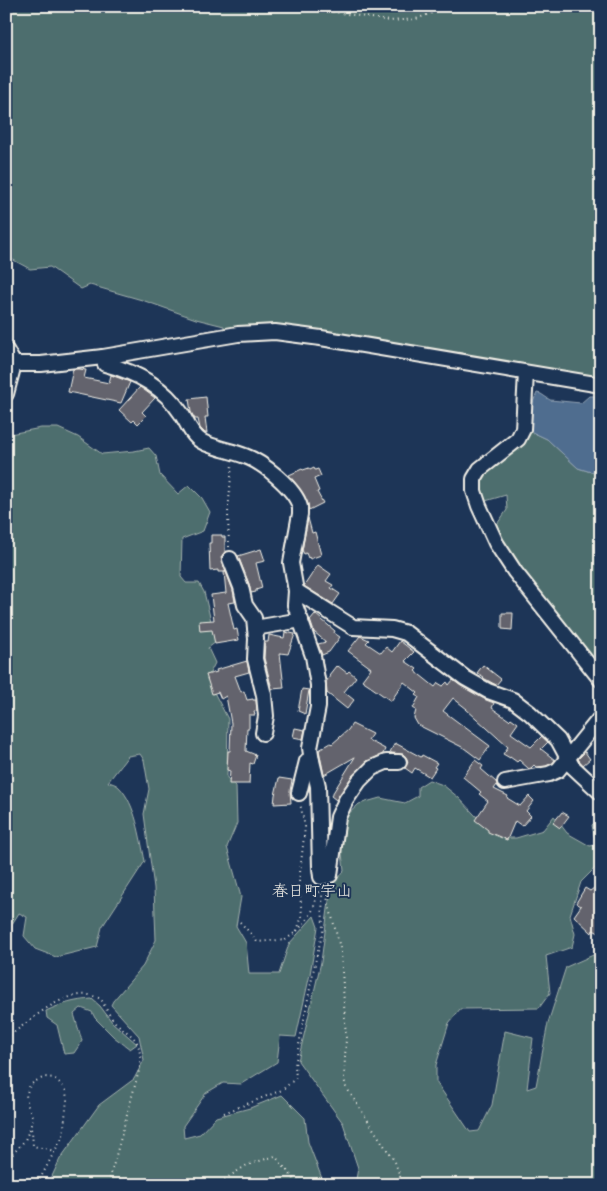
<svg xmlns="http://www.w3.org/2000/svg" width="607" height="1191" font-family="Mali,'Klee One',sans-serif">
  <rect width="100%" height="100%" fill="#1d3557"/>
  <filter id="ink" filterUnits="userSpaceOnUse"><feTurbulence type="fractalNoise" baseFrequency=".02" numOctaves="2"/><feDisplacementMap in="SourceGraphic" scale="10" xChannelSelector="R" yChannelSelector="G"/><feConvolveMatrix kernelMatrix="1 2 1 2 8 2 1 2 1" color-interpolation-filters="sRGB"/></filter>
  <g filter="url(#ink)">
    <g fill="#4e6e6e" stroke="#a1b0ab">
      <path d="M6,6H601V381L224,332V326L196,319L142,300L90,285L81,289L50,267L30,269L6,256Z"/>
      <path d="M41,428H58L78,437L102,454L134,451L149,448L156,456L160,475L178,494L189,485L202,498L210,512L203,531L182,539L181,577L186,583H199L204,592L216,642L208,648L215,663L207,679L228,719L227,778L236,786L237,823L227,847L241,897L236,926L246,943L249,974H279L289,944L314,916L318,927L310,974L296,1037L280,1036L277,1062L241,1084L223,1083L206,1093L183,1126L184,1138L200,1134L216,1117L250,1108L282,1095L305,1118L308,1142L321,1176L323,1185H107L104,1183L103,1185H48L60,1159L99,1105L134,1079L144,1060L139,1036L111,1005L113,1001L143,966L156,940L154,888L144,814L149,789L144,760L140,754L128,756L108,782C112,783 116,784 119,787C136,804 140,838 145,861L102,927L97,947L56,957L35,949L24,936L27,917L19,913L12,924L6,943V438L10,434Z"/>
      <path d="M530,431L547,439L578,468L601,475V675L516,567L495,527L507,510L506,495L482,502L478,487L481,478L504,460L524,442Z"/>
      <path d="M429,780L443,785L459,798L488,829L503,838H516L543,830L554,816L567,833L590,846L596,845L592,825L601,817V862L581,882L570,915L575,934L572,947L546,956L550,993L539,1008L460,1009L449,1023L436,1065V1082L470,1132L479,1131L492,1105L505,1031L533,1038L527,1089L536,1086L548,1023L566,967L600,952L601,1185H355L358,1168L343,1123L298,1061L321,962L331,886L344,871L340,835L346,816L359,804L380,798L405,803L418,796V787Z"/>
      <path d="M92,999L100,1006L112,1022L137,1044L130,1049L114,1037L95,1018L92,1012L81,1008L74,1014L82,1041L74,1053L64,1054L57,1025L47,1018L46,1011C61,1004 75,1000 92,999Z"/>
    </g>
    <path fill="#4f6d8f" stroke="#91a2b3" d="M537,393L541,394L550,400L581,403L589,396H601V475L578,468L547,439L530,431L533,402Z"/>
    <g fill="#64646d" stroke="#f4f1e8">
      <path d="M73,369H79L86,370L84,378L109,383L111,375L130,382L121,403L68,392Z"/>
      <path d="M140,387L155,398L142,412L146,416L138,424L134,420L132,422L119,410Z"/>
      <path d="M206,397L208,417H205L207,433H205L200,428L198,419H195L191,412L189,399Z"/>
      <path d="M309,468L310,470L314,468L315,470L318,469L321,476L314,479L319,491L317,492L323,503L309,510L308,504L304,495L289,475L302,469L303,470Z"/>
      <path d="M308,518L312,533L315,532L321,555L310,559L309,557L308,558L306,553L304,554L302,550Z"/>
      <path d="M211,535H222V537H225V552L223,554L221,558L226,572H218V570L210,571L209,543H211Z"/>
      <path d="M261,549L265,561L256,563L262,588L256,590V592L251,593L249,584L238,556Z"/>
      <path d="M318,565L331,574L326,581L333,585L331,588L340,594L333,604L304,586Z"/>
      <path d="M224,572H226L233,590L235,602L228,603L234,630L237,629L239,640L215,644L212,630L200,631L199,621L214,620L211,595L226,593Z"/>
      <path d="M502,613H513L512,630L502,629Z"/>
      <path d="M315,614L335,631L334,633L340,637L329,652L322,655L318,644L326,642L314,632L310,620Z"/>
      <path d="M285,632L295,634L288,654L280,653L284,688L272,689L264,658L265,642H268L269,635L284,638Z"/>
      <path d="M360,636L369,640L366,643L381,653L386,647L392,652L400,641L414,652L405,661L417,669L415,671L435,687L438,683L443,686L447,682L449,685L453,680L461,686L486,700L494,703L492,708L509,720L511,718L518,723L511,733L531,747L542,736L548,742L541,749L555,760L553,763L546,766L536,767L534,765L531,768L529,769L519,760L517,762L510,757V758L503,754L508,747L466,709H467L453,698L443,711L490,746L480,760L464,748L418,725L414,718L416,710L413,708L419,697L416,695L418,693L404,682L391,701L371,687V686L362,680L371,668L348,651Z"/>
      <path d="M247,661L249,672L235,676L241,692L244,691L247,700L253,699V700H256L257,711L254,712L255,715H249V728H247L246,751L256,755L253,764L250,763L249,784H229L230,771L227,770L228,751H230L231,723L226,696L221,699L218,692L212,694L206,675L217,672L216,670Z"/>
      <path d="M483,665L501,679L496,685L487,680L483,678L484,677L477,673Z"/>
      <path d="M336,666L337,667L338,666L347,673L349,671L356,677L344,692L354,700L347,709L327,693L326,682L330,676L329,675Z"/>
      <path d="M302,689L309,690L305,714L298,711Z"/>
      <path d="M352,724L372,734L368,740L385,749L383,754L366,762L353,775L336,800L331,796L355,757L324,775L319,750L331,743L332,744L348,730Z"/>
      <path d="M295,728L305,730L303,739L293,737Z"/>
      <path d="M395,743L421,757L422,755L437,763L434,767L436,768L430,777L415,768L412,773L405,768L408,762L406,757L403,754L392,753L390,752Z"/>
      <path d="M585,752L590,759L583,765L578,759Z"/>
      <path d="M475,760L483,766L481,769L496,782L497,785L494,789L508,796L507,798L520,806L529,796L534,801L526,811L531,816L522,826L515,821L507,840L488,832V830L475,820L488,801L479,794L481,792L463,777Z"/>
      <path d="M279,778L292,780L290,791L291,803L274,804L275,795Z"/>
      <path d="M562,812L569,816L560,828L553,823Z"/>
      <path d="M601,883V934L593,930L592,933L574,916L581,906L576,903L585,888L590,891Z"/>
    </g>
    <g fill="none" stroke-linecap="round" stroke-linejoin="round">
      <g stroke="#f4f1e8" stroke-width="18">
        <g id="minor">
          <path d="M6,350L14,364L6,394"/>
          <path d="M103,357L105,364C136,372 163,386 181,413C187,422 191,435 201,441C210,447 233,451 245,456C262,462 295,488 300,507C300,508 300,514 300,514L291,563L296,591L295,605L313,656L318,685V707L310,748L312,761L318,786L320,868L321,877L330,875L338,817L346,800L359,781L372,768L386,762H399"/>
          <path d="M6,363L14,364H41L103,357L238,334L275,332L321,338L601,385"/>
          <path d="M526,373L523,429L518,439L480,469L474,479V491L479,506L496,543L515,572L601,680"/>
          <path d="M230,559L241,587L245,605L254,618L255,628L301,620"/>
          <path d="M296,591L353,627L392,629L406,633L465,678L488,691L513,700L530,713L558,740L572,766L601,793"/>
          <path d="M255,628L256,639L255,659L264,695L266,716L263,733"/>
          <path d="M505,782L549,774L558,770L601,717"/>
          <path d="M299,793L307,761H312"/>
        </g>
      </g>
      <g stroke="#f4f1e8" stroke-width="2" stroke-dasharray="1 4" stroke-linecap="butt">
        <path d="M298,6L390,21L416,19L450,6"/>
        <path d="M229,547L228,513L232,464"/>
        <path d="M325,889L341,952L346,1038L344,1078L346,1087L395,1162L403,1185"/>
        <path d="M240,922L253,936L257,942L279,940L284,941C296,932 305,925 312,911C316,904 315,895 322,890"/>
        <path d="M297,931L302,916L299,882L305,827L300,803"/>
        <path d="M6,1038C30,1022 58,992 89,995C93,996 97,997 101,999C105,1006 109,1016 115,1022C135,1040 141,1037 140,1067L108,1185"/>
        <path d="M224,1113L282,1090L296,1078L295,1065L315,963L323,931L322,889"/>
        <path d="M31,1129L32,1131L33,1146L55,1151"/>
        <path d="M6,1162L25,1140L30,1128L33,1118L28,1106L26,1095L30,1085L36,1081L45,1077L54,1078L61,1084L66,1091L67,1100L63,1136L51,1158L37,1185"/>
        <path d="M216,1185L247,1165L275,1156L299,1185"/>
      </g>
      <use href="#minor" stroke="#1d3557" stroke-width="14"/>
    </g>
  </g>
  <g text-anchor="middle" stroke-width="4" stroke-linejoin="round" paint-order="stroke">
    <g font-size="16" fill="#f4f1e8" stroke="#1d3557">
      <text x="312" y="896">春日町宇山</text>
    </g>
  </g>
  <rect width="607" height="1191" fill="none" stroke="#1d3557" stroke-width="25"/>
  <rect x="12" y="12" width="582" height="1166" fill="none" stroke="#f4f1e8" stroke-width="2" filter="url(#ink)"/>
</svg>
